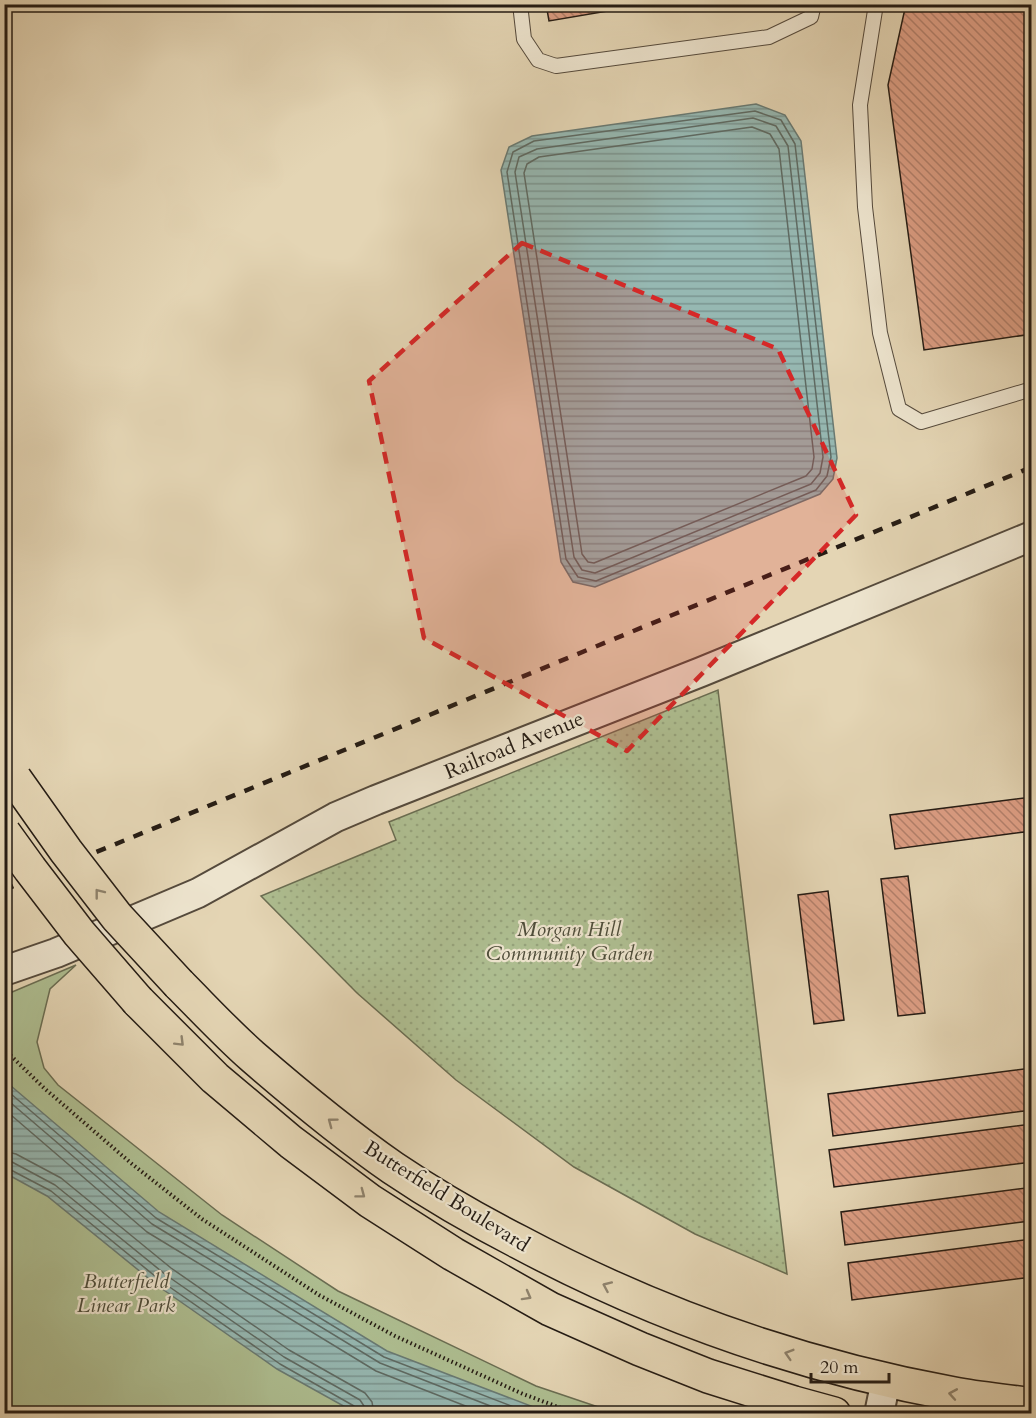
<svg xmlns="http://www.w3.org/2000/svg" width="1036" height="1418" font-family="Cardo,serif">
  <defs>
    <pattern id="garden-dots" width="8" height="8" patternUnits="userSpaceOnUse" patternTransform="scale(1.5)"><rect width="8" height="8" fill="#aebe91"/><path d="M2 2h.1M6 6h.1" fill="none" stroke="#96a37c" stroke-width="1.8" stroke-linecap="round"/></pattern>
    <pattern id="water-rules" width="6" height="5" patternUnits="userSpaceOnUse" patternTransform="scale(1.5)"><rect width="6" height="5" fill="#96b8b2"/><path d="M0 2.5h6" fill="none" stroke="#7a9590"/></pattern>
    <pattern id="building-back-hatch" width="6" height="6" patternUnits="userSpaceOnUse" patternTransform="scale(1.5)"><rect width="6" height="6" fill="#dd9e84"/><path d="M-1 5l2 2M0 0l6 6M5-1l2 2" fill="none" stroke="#b3806b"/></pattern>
  </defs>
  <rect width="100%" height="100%" fill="#e4d5b4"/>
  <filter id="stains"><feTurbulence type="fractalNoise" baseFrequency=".00333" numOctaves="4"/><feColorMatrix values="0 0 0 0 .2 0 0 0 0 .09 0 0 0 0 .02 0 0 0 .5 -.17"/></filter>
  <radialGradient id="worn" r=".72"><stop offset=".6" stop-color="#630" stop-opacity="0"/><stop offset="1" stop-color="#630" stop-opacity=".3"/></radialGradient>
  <path fill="#aebe91" stroke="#6a6d52" stroke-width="1.5" d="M76,965L50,989L37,1042L44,1068L58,1085L222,1215L338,1291L536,1386L616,1413L5,1414V995Z"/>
  <path fill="url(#garden-dots)" stroke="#6a6d52" stroke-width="1.5" d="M718,690L787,1274L695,1234L574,1167L456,1080L357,993L261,896L396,840L389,822Z"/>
  <g fill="url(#water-rules)" stroke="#697a73" stroke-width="1.5">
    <path d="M756,104L785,115L801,141L837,458L833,479L820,494L595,587L573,582L561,562L501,170L509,147L532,136Z"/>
    <path d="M4,1080L159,1212L387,1351L549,1413H356L277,1369L158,1286L47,1196L5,1173Z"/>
  </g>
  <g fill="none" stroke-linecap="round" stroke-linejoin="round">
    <g stroke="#5e6a63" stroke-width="1.5">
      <path d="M755,111L781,120L795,144L831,457L827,476L816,490L596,581L578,577L566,559L507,172L513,152L534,141Z"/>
      <path d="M753,118L776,126L788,146L823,457L820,473L811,484L595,573L582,570L574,557L515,172L519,157L537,149Z"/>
      <path d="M752,127L770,134L779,149L814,457L812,469L806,476L594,563L588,562L582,554L524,173L527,164L539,157Z"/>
      <path d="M4,1088L156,1218L384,1357L532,1414"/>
      <path d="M4,1097L152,1224L380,1363L511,1414"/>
      <path d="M4,1109L147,1232L376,1371L486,1414"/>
      <path d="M4,1151L16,1154L61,1178L171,1268L289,1350L365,1393L372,1402L374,1414"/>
      <path d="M4,1160L12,1162L55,1185L166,1275L284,1357L360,1400L364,1406L365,1414"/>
      <path d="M4,1168L9,1169L51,1191L161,1281L280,1364L354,1406L357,1409L358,1414"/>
    </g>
  </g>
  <g fill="url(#building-back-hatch)" stroke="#251c14" stroke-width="1.5">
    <path d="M546,4H649L549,21Z"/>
    <path d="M906,4H1032V334L924,350L888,85Z"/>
    <path d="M1032,797V831L895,849L890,815Z"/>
    <path d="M908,876L925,1013L898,1016L881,879Z"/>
    <path d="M828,891L844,1020L814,1024L798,895Z"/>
    <path d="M1032,1068V1110L833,1136L828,1094Z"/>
    <path d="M1032,1124V1162L834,1187L829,1150Z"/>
    <path d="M1026,1188L1030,1221L845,1245L841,1212Z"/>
    <path d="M1032,1239V1277L852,1300L848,1263Z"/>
  </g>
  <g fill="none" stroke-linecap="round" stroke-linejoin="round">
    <g stroke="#554a3c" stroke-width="16">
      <g id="lane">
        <path d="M520,4L524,39L538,60L556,66L769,37L811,17L814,4"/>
        <path d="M876,4L860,105L865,207L880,333L899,409L921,422L1032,389"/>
      </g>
    </g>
    <g stroke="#554a3c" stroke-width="32">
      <g id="street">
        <path d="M4,971L56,953L198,893L336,817L376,800L701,672L1032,536"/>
        <path d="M879,1414L886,1380"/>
      </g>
    </g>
    <g stroke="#251c14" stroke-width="36">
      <g id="primary">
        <path d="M179,984C203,1008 226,1033 252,1056C297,1095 344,1134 393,1168C433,1195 476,1220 519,1242C656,1315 801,1366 954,1394C980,1399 1006,1401 1032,1405"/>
        <path d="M138,1001L215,1078L291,1142L370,1201L453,1254L550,1309L640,1349L708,1376L794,1403L834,1414"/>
      </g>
    </g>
    <path stroke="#251c14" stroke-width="4" stroke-dasharray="1.5 3" stroke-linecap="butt" d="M4,1049L44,1088L132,1164L202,1219L319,1295L395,1336L523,1394L577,1414"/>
    <use href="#lane" stroke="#ede4ce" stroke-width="14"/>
    <use href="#street" stroke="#ede4ce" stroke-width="28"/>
    <use href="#primary" stroke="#e4d5b4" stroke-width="33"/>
    <path stroke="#251c14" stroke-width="4.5" stroke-dasharray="10 10" stroke-linecap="butt" d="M4,890L1032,467"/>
    <g stroke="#251c14" stroke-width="36" stroke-linecap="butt">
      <g id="primary-bridge">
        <path d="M15,779L66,851L117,917L179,984"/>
        <path d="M4,833L30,869L79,933L138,1001"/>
      </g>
    </g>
    <use href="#primary-bridge" stroke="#e4d5b4" stroke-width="33"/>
  </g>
  <defs><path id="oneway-chevron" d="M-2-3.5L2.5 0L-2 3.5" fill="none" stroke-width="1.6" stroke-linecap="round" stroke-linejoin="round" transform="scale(1.5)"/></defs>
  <g stroke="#8e826c">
    <use href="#oneway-chevron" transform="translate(99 893) rotate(-128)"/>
    <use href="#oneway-chevron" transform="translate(180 1042) rotate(45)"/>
    <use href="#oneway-chevron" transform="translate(332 1122) rotate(-143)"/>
    <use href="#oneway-chevron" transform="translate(361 1194) rotate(37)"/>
    <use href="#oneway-chevron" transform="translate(607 1286) rotate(-156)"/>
    <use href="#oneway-chevron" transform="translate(527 1296) rotate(29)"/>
    <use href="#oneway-chevron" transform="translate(789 1354) rotate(-163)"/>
    <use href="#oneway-chevron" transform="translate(953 1394) rotate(-170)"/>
  </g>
  <path fill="#d62828" fill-opacity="0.2" stroke="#d62828" stroke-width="4.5" stroke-dasharray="12 8" stroke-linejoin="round" d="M522,243L778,349L856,515L627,751L424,638L369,381Z"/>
  <g text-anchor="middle" stroke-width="4.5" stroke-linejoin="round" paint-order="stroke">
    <g font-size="21" fill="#251c14" stroke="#ede4ce">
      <text transform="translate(514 745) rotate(-22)" y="7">Railroad Avenue</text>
      <text transform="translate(447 1196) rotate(32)" y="7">Butterfield Boulevard</text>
    </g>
    <g font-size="21" font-style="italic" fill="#4e4d3a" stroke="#ede4ce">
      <text x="569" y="936">Morgan Hill<tspan x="569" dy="24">Community Garden</tspan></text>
      <text x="126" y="1288">Butterfield<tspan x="126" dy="24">Linear Park</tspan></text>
    </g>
  </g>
  <rect width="1036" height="1418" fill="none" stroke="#e4d5b4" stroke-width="24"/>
  <rect x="6" y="6" width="1024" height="1406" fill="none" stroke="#251c14" stroke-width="3"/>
  <rect x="12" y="12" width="1012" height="1394" fill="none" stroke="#251c14" stroke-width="1.5"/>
  <path d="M811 1373v9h78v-9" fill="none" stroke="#251c14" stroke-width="3"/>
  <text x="820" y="1373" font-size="18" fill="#251c14" stroke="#ede4ce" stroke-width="4.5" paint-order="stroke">20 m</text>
  <rect width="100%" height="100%" filter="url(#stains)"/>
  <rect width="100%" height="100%" fill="url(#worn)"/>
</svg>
